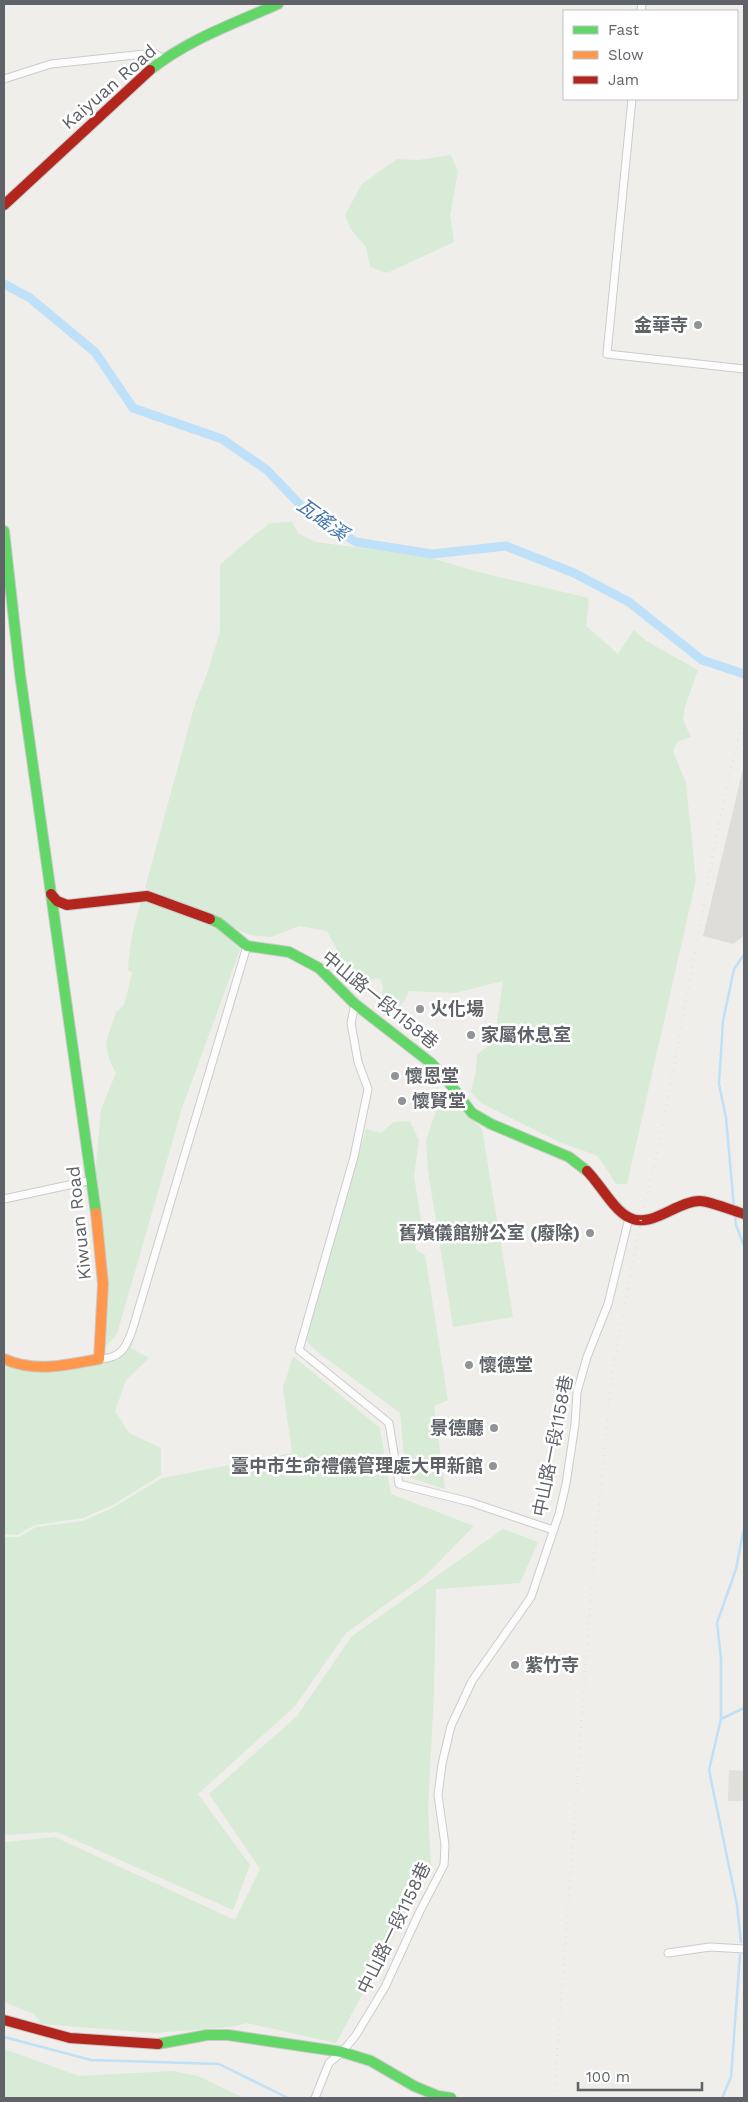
<svg xmlns="http://www.w3.org/2000/svg" width="748" height="2102" font-family="'Work Sans','Noto Sans TC',sans-serif">
  <rect width="100%" height="100%" fill="#efeeea"/>
  <path fill="#dfddda" d="M744,765V936L733,944L703,936Z"/>
  <path fill="#e2e0da" d="M729,1770L744,1771V1801H728Z"/>
  <g fill="#d8ebd6">
    <path d="M451,155L458,171L450,216L454,242L387,273L370,267L366,247L350,228L345,215L362,184L397,159L419,160Z"/>
    <path d="M292,522L299,534L316,542L428,557L478,572L589,598L586,626L618,654L634,630L646,641L698,670L685,707L683,720L691,737L677,742L673,751L686,783L696,880L627,1184H616L598,1156L559,1142L481,1103L471,1092L476,1070L477,1054L494,1042L503,981L455,993L409,991L404,1002L395,1009L381,1000L383,988L381,980L375,978L370,983L366,993L337,971L342,965L341,958L327,931L299,926L271,937L250,935L145,888L195,704L208,671L220,631V565L241,546L270,523Z"/>
    <path d="M143,896L214,925L240,950L182,1108L117,1334L106,1346H99L95,1224L96,1166L101,1109L116,1073L109,1059L106,1043L116,1012L124,1005L132,973L128,970C130,941 134,923 143,896Z"/>
    <path d="M447,1100L453,1101L482,1129L513,1317L453,1327L428,1171L426,1140L435,1114L441,1101Z"/>
    <path d="M410,1121L419,1140L414,1176L423,1232C415,1236 414,1243 417,1251L425,1255L448,1400L434,1406L445,1489L411,1478L405,1468L400,1413L319,1353L307,1342V1337L366,1129L381,1133L394,1122Z"/>
    <path d="M153,1267L131,1348L149,1358L126,1380L115,1411L129,1433L161,1448V1475L113,1505L83,1518L35,1525L17,1535L4,1534V1360L19,1367L114,1353C131,1342 146,1288 153,1267Z"/>
    <path d="M293,1356L380,1428L391,1494L474,1526L424,1577L346,1633L295,1706L198,1794L250,1865L233,1910L57,1832L4,1835V1537H19L36,1527L83,1521L112,1508L162,1478L292,1453L283,1388Z"/>
    <path d="M503,1529L538,1542L520,1583L436,1589L434,1694L428,1809L431,1864L416,1895L336,2043L247,2023L231,2027L154,2033L41,2024L34,2014L4,2002V1842L55,1837L235,1920L260,1869L209,1794L297,1716L352,1636Z"/>
    <path d="M4,2049L79,2076L172,2071L198,2076L244,2098H4Z"/>
  </g>
  <g fill="none" stroke-linecap="round" stroke-linejoin="round">
    <g stroke="#bfe0f9" stroke-width="2.5">
      <path d="M734,1207L726,1118L719,1084L723,1021L734,969L743,956"/>
      <path d="M735,1215L736,1225L744,1246"/>
      <path d="M721,1719L744,1708"/>
      <path d="M741,1942L737,1905L709,1770L721,1719V1658L717,1623L736,1569L744,1528"/>
      <path d="M4,2037L91,2060L219,2064L288,2098"/>
      <path d="M722,2098L731,2077L740,1955"/>
    </g>
    <path stroke="#bfe0f9" stroke-width="9" d="M4,284L30,298L95,352L133,408L222,439L267,470L307,512L356,542L432,554L506,546L574,573L629,602L702,660L744,674"/>
    <g stroke="#cbcccc" stroke-width="9">
      <g id="street">
        <path d="M641,11L642,4"/>
        <path d="M4,79L51,64L154,53L163,59"/>
        <path d="M632,99L607,354L744,369"/>
        <path d="M355,1004L351,1023L358,1062L368,1089L354,1157L299,1350L389,1423L399,1484L470,1502L553,1530"/>
        <path d="M4,1199L92,1180"/>
        <path d="M99,1359C120,1358 125,1350 132,1331L247,946"/>
        <path d="M668,1953L710,1947L744,1949"/>
        <path d="M315,2098L329,2063L342,2052L356,2035L385,1987L420,1911L444,1865L445,1845L438,1795L442,1764L451,1726L472,1681L531,1597L559,1514L566,1484L575,1424L577,1392L587,1357L608,1304L629,1218"/>
      </g>
    </g>
    <g stroke="#cacacb" stroke-width="12">
      <g id="fast">
        <path d="M150,70C187,40 235,23 278,4"/>
        <path d="M4,531L20,674L96,1213"/>
        <path d="M210,919L219,923L247,946L289,952L319,968L355,1004L431,1063L447,1080L472,1113L491,1124L569,1157L587,1171"/>
        <path d="M158,2044L207,2035H228L342,2052L371,2061L414,2086L438,2096L451,2098"/>
      </g>
    </g>
    <g stroke="#cacacb" stroke-width="12">
      <path id="slow" d="M4,1359C36,1373 66,1365 99,1359L103,1284L96,1213"/>
    </g>
    <g stroke="#cacacb" stroke-width="12">
      <g id="jam">
        <path d="M4,205L150,70"/>
        <path d="M51,894L57,901L67,905L147,896L210,919"/>
        <path d="M587,1171C600,1184 613,1209 628,1217C651,1230 676,1201 700,1201C709,1201 734,1211 744,1214"/>
        <path d="M4,2020L70,2038L158,2044"/>
      </g>
    </g>
    <use href="#street" stroke="#fdfcfc" stroke-width="7"/>
    <use href="#fast" stroke="#63d668" stroke-width="10"/>
    <use href="#slow" stroke="#ff974d" stroke-width="10"/>
    <use href="#jam" stroke="#b3261e" stroke-width="10"/>
    <path stroke="#e4e4e4" stroke-width="2.5" stroke-dasharray="1 6" stroke-linecap="butt" d="M554,2098L593,1565L612,1373L641,1219L659,1145L720,818L744,715"/>
  </g>
  <g fill="#919496" stroke="#fff" stroke-width="2">
    <circle cx="698" cy="325" r="5"/>
    <circle cx="420" cy="1009" r="5"/>
    <circle cx="471" cy="1035" r="5"/>
    <circle cx="395" cy="1076" r="5"/>
    <circle cx="402" cy="1101" r="5"/>
    <circle cx="590" cy="1233" r="5"/>
    <circle cx="469" cy="1365" r="5"/>
    <circle cx="494" cy="1428" r="5"/>
    <circle cx="493" cy="1466" r="5"/>
    <circle cx="515" cy="1665" r="5"/>
  </g>
  <g text-anchor="middle" stroke-width="5" stroke-linejoin="round" paint-order="stroke">
    <g font-size="18" fill="#5f6368" stroke="#fff">
      <text transform="translate(109 87) rotate(-41)" y="6">Kaiyuan Road</text>
      <text transform="translate(380 1000) rotate(39)" y="6">中山路一段1158巷</text>
      <text transform="translate(79 1223) rotate(-96)" y="6">Kiwuan Road</text>
      <text transform="translate(553 1446) rotate(-79)" y="6">中山路一段1158巷</text>
      <text transform="translate(394 1928) rotate(-64)" y="6">中山路一段1158巷</text>
    </g>
    <g font-size="18" font-weight="bold" fill="#5f6368" stroke="#fff" text-anchor="start">
      <text x="688" y="331" text-anchor="end">金華寺</text>
      <text x="430" y="1015">火化場</text>
      <text x="481" y="1041">家屬休息室</text>
      <text x="405" y="1082">懷恩堂</text>
      <text x="412" y="1107">懷賢堂</text>
      <text x="580" y="1239" text-anchor="end">舊殯儀館辦公室 (廢除)</text>
      <text x="479" y="1371">懷德堂</text>
      <text x="484" y="1434" text-anchor="end">景德廳</text>
      <text x="483" y="1472" text-anchor="end">臺中市生命禮儀管理處大甲新館</text>
      <text x="525" y="1671">紫竹寺</text>
    </g>
    <g font-size="19" font-style="italic" fill="#4174aa" stroke="#fff">
      <text transform="translate(323 519) rotate(36)" y="7">瓦磘溪</text>
    </g>
  </g>
  <rect width="748" height="2102" fill="none" stroke="#5f6368" stroke-width="10"/>
  <rect x="563" y="10" width="175" height="90" fill="#ffffff" stroke="#bfc1c3"/>
  <rect x="573" y="26" width="25" height="8" fill="#63d668" stroke="#bfc1c3"/>
  <text x="608" y="35" font-size="15" fill="#5f6368">Fast</text>
  <rect x="573" y="51" width="25" height="8" fill="#ff974d" stroke="#bfc1c3"/>
  <text x="608" y="60" font-size="15" fill="#5f6368">Slow</text>
  <rect x="573" y="76" width="25" height="8" fill="#b3261e" stroke="#bfc1c3"/>
  <text x="608" y="85" font-size="15" fill="#5f6368">Jam</text>
  <path d="M578 2082v8h124v-8" fill="none" stroke="#5f6368" stroke-width="2.5"/>
  <text x="586" y="2082" font-size="15" fill="#5f6368" stroke="#ffffff" stroke-width="4" paint-order="stroke">100 m</text>
</svg>
